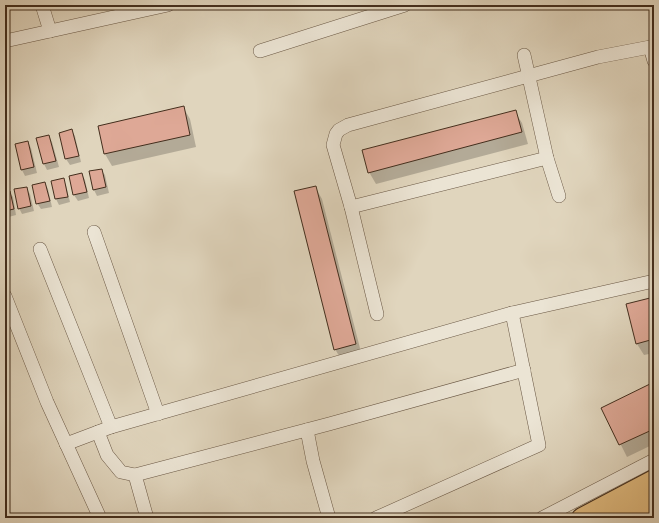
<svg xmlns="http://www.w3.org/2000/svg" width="659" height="523" font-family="'EB Garamond',serif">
  <rect width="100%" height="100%" fill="#e0d5bd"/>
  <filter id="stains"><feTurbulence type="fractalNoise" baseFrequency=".005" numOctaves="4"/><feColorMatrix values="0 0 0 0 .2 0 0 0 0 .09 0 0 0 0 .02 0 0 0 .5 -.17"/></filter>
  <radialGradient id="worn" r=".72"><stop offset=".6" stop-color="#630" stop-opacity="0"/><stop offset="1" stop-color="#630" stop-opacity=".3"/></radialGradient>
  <g fill="#0003">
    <path d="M183,107L190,119L196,147L112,166L105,154L99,126Z"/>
    <path d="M515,112L522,123L528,144L376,184L369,172Z"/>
    <path d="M72,131L75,136L81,162L70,165L66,159L60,134Z"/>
    <path d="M49,136L52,142L59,167L47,170L44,164L38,139Z"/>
    <path d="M28,142L31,148L37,173L25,176L22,170L16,145Z"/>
    <path d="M101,170L105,175L109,193L97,196L94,190L90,172Z"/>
    <path d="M82,174L85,180L89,198L78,201L74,195L71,177Z"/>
    <path d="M63,179L66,185L70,202L59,205L56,199L52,181Z"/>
    <path d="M45,183L48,189L52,207L41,209L37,203Z"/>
    <path d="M315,187L322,199L362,356L342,361L335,349Z"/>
    <path d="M26,188L30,194L34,211L22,214L19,208Z"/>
    <path d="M9,192L13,197L16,215L5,218V193Z"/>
    <path d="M654,298V353L644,355L637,344Z"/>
    <path d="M654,384V444L627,457L603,409Z"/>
  </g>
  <g fill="#dea896" stroke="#432e1d">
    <path d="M184,106L190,135L104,154L98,126Z"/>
    <path d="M516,110L522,132L368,173L362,150Z"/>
    <path d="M72,129L79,156L65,159L59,133Z"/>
    <path d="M49,135L56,161L43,164L36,138Z"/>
    <path d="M28,141L34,167L21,170L15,144Z"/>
    <path d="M102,169L106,187L93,190L89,171Z"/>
    <path d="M82,173L87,192L73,195L69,176Z"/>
    <path d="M64,178L68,197L55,199L51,181Z"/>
    <path d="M45,182L50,201L36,204L32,185Z"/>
    <path d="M316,186L356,344L334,350L294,191Z"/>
    <path d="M27,187L31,206L18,209L14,189Z"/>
    <path d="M10,191L14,209L5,211V192Z"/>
    <path d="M654,297V339L636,344L626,304Z"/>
    <path d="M654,382V429L619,445L601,408Z"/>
  </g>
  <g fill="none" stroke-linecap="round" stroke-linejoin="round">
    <g stroke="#6a5845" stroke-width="14">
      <g id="minor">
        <path d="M42,5L50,31"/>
        <path d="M5,41L168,5"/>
        <path d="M654,46L650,47L654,61"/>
        <path d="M260,51L405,5"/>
        <path d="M524,55L547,158L559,196"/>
        <path d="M351,207L547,158"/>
        <path d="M94,232L158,414"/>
        <path d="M40,249L111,427"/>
        <path d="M5,296L47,402L100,518"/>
        <path d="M377,314L351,207L333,145L336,134L339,130L348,125L598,57L650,47"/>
        <path d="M307,430L313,461L329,518"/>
        <path d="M98,432L107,455L121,472L135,475"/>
        <path d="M66,444L111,427L512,313L654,281"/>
        <path d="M147,518L135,475L329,424L524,370"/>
        <path d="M376,518L539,445L512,313"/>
        <path d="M542,518L654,460"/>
      </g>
    </g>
    <g stroke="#432e1d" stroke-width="22">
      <g id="highway">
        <path d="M582,518L654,480"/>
        <path d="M620,518L654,500"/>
      </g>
    </g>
    <use href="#minor" stroke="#ebe4d4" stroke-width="13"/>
    <use href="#highway" stroke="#e0ba7e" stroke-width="20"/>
  </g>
  <rect width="659" height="523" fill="none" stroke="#e0d5bd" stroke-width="20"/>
  <rect x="6" y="6" width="647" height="511" fill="none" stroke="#432e1d" stroke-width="2"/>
  <rect x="10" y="10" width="639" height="503" fill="none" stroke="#432e1d"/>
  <rect width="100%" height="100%" filter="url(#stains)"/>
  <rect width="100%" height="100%" fill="url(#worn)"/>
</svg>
